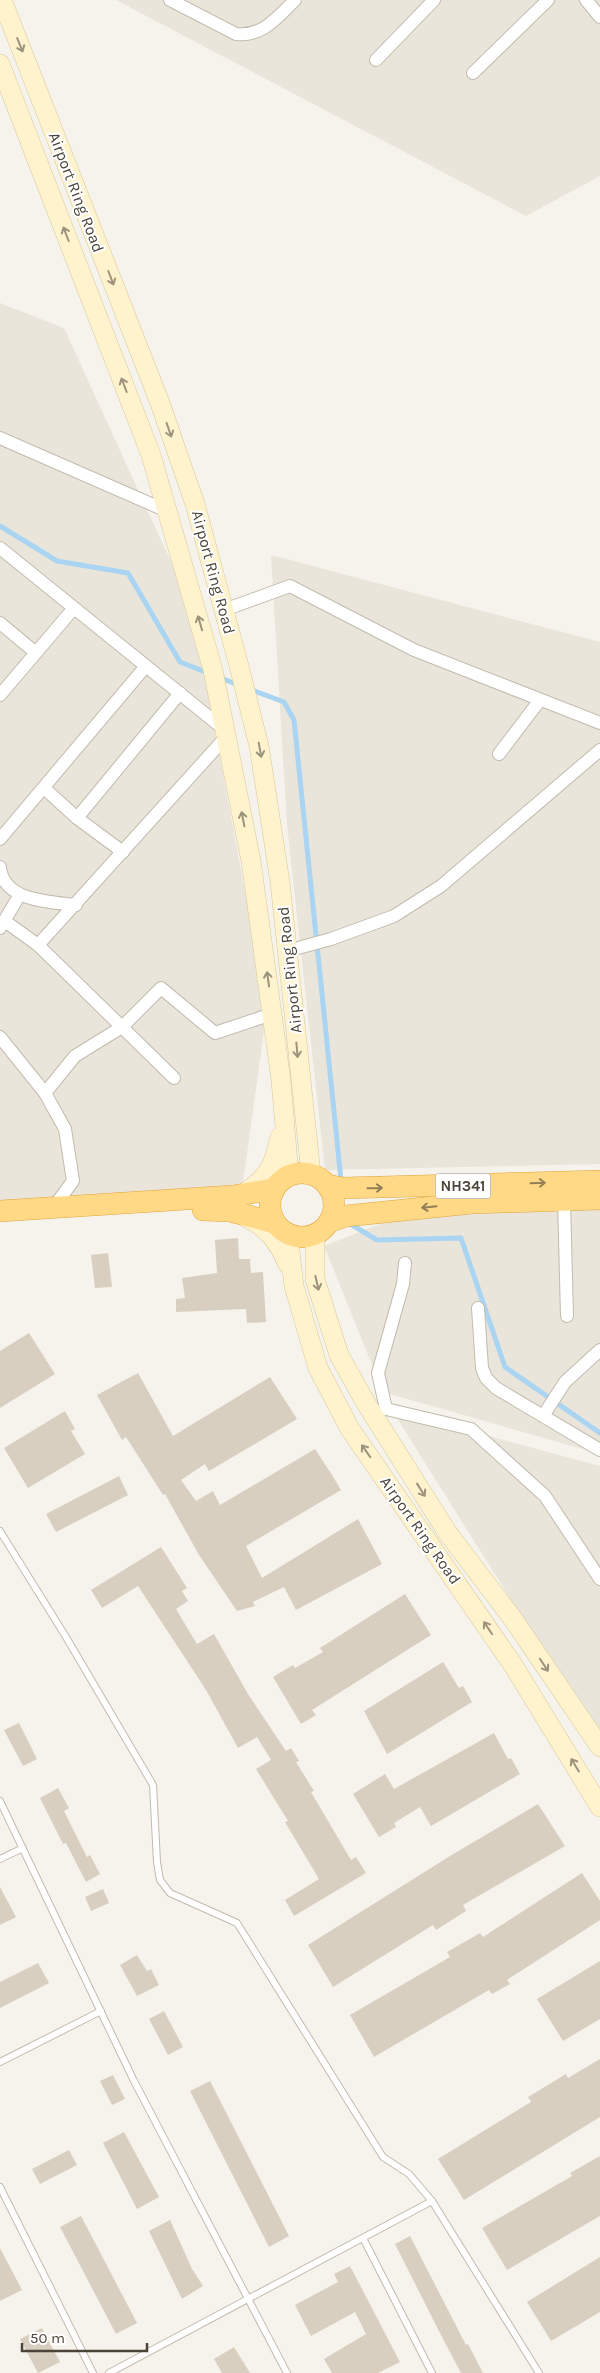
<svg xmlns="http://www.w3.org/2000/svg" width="600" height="2373" font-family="Karla,sans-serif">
  <rect width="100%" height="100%" fill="#f6f3ec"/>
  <g fill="#eae5da">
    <path d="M116,0H600V176L526,216Z"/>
    <path d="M0,303L64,328L192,608L267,1009L243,1183L0,1219Z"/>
    <path d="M271,555L600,642V1164L325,1170L287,825Z"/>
    <path d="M564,1198L600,1203V1454L383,1392L324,1246L387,1221Z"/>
    <path d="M392,1410L600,1466V1742Z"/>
  </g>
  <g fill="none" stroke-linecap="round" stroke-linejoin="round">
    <g stroke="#a9d4f2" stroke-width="5">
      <path d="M0,526L57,561L128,573L180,662L208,673"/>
      <path d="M218,677L239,685"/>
      <path d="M249,689L284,702L294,720L341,1180"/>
      <path d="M352,1225L377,1240L461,1238L505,1367L600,1433"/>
    </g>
  </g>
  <g fill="#d8cfc1">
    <path d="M238,1238L239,1259H250L251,1273L263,1272L266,1322L247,1323L246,1309L176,1312V1299L185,1298L182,1278L217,1273L215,1240Z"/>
    <path d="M108,1253L112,1287L95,1288L91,1255Z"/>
    <path d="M29,1333L55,1374L0,1408V1351Z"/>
    <path d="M138,1373L173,1436L270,1377L297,1419L209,1471L205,1464L181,1480L196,1501L213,1491L220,1505L315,1449L332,1475L341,1490L246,1546L262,1578L358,1519L382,1564L296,1610L284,1587L253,1602L255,1606L237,1611L199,1555L165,1494L163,1495L126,1437L122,1440L97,1395Z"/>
    <path d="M65,1411L75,1429L71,1431L85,1454L28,1488L4,1448Z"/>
    <path d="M119,1476L128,1495L56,1532L46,1514Z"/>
    <path d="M161,1547L187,1588L182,1591L188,1601L176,1609L197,1644L214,1634L248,1694L286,1751L291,1748L299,1761L296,1762L314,1791L311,1792L351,1860L356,1857L366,1873L294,1916L285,1900L319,1879L285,1822L288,1821L256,1769L271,1760L257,1737L238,1748L206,1690L138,1586L102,1608L91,1590Z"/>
    <path d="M405,1594L431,1635L312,1710L316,1715L301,1724L273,1677L293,1665L295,1668L323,1652L320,1648Z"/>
    <path d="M443,1662L459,1688L463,1686L472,1702L387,1754L364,1711Z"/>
    <path d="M19,1723L37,1759L23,1766L4,1730Z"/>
    <path d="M494,1733L508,1759L511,1758L520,1774L431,1826L420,1807L394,1823L396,1827L379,1837L353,1794L385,1774L394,1789Z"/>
    <path d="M58,1788L69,1808L64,1811L87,1857L90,1855L100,1874L86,1882L66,1843L63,1844L40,1798Z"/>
    <path d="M538,1804L565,1846L463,1905L466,1911L436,1930L433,1925L333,1987L308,1945L450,1856Z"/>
    <path d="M582,1873L600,1901V1920L507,1980L510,1984L492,1994L489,1990L374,2057L350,2015L450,1957L447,1952L480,1933L483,1937Z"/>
    <path d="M0,1887L16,1917L0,1925Z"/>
    <path d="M103,1889L109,1903L91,1911L85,1897Z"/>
    <path d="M137,1955L147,1971L151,1969L159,1985L137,1996L120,1965Z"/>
    <path d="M600,1961V2019L563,2041L537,1999Z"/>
    <path d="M38,1963L49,1983L0,2008V1982Z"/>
    <path d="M164,2011L183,2047L168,2055L149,2019Z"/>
    <path d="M600,2059V2117L464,2200L438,2159L531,2102L528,2097L566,2074L568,2078Z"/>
    <path d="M113,2075L125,2099L112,2105L100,2081Z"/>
    <path d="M210,2081L289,2236L269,2247L190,2091Z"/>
    <path d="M124,2132L159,2197L137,2209L103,2143Z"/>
    <path d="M69,2150L77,2165L40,2184L32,2169Z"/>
    <path d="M600,2156V2216L507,2270L482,2228L572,2176L570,2173Z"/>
    <path d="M81,2216L137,2323L116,2334L60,2227Z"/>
    <path d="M170,2220L192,2269L203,2286L182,2299L149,2231Z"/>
    <path d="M410,2236L466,2345L468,2344L483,2373H461L442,2337L395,2244Z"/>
    <path d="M0,2248L22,2290L0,2301Z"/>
    <path d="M600,2257V2312L551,2341L527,2302Z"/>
    <path d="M350,2266L400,2362L378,2373H332L324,2359L366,2334L355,2312L311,2336L295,2305L338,2282L334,2274Z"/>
    <path d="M42,2328L60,2362L38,2373L20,2339Z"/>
    <path d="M234,2347L250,2373H222L214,2359Z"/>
  </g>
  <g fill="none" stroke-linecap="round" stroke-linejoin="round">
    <g stroke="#c2bbae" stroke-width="8">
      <g id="service">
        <path d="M0,1531L66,1637L153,1785L157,1862L160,1880L170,1893L237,1923L383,2157L409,2174L432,2201L539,2373"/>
        <path d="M0,1801L134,2081L287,2373"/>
        <path d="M0,1859L23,1848"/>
        <path d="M0,2062L101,2011"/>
        <path d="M0,2187L93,2373"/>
        <path d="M363,2238L432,2373"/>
        <path d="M109,2373L432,2201"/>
      </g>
    </g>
    <g stroke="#c2bbae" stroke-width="14">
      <g id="minor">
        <path d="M170,0L236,34C262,37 277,18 295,0"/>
        <path d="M586,0L600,17"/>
        <path d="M376,60L434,0"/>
        <path d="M473,73L548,0"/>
        <path d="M0,438L167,511"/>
        <path d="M0,548L225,730"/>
        <path d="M224,610L290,586L414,650L600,723"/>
        <path d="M0,623L36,653"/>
        <path d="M0,695L74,608"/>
        <path d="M499,754L540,700"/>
        <path d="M44,788L77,818L123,852"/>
        <path d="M77,818L180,693"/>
        <path d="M0,839L146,666"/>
        <path d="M0,867C3,901 49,902 76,905"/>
        <path d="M6,922L38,945L174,1078"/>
        <path d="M0,928L19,896"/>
        <path d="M38,945L226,737"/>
        <path d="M287,951L331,939L394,916L441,886L600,750"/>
        <path d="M0,1037L45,1093L65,1129L73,1181L53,1208"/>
        <path d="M45,1093L75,1056L122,1027L161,988L215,1033L272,1014"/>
        <path d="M564,1200L567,1316"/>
        <path d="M405,1263L403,1284L378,1373L386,1409L471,1429L545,1496L600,1579"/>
        <path d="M478,1308L482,1368L486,1378L496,1388L600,1450"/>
        <path d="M543,1416L565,1382L600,1350"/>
      </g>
    </g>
    <g stroke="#d6c79b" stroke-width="20">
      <g id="secondary">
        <path d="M2,0L160,403L195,504L239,666L259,746L280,882L311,1174"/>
        <path d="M0,64L151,455L213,670L251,861L281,1080L288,1164L285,1177"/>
        <path d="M243,1194C268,1178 274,1166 280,1137"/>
        <path d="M247,1218C266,1226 280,1244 287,1263"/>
        <path d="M288,1235L294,1286L318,1368L350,1429L513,1665L600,1807"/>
        <path d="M315,1235V1279L339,1355L367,1405L447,1532L513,1619L600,1747"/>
      </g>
    </g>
    <g stroke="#e0a43c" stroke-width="22">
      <g id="trunk">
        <circle cx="302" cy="1205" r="32"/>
        <path d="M327,1185L343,1188L600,1181"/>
        <path d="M203,1210L230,1211L275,1223"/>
        <path d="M0,1211L233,1196L273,1189"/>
        <path d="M329,1222L346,1216L472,1203L600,1199"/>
      </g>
    </g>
    <use href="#service" stroke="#fff" stroke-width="6"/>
    <use href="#minor" stroke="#fff" stroke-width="12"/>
    <use href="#secondary" stroke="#fff3cd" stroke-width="19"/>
    <use href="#trunk" stroke="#ffd985" stroke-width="21"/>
  </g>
  <defs><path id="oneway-shaft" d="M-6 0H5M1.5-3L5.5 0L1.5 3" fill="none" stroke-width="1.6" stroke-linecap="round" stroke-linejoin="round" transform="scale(1.25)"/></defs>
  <g stroke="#9c937c">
    <use href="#oneway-shaft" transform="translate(20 45) rotate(68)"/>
    <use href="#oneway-shaft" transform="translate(66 234) rotate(-111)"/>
    <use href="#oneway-shaft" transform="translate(111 278) rotate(69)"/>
    <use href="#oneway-shaft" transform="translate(124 385) rotate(-111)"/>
    <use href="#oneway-shaft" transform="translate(169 430) rotate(71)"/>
    <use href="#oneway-shaft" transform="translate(200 623) rotate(-106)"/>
    <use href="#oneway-shaft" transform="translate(260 750) rotate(80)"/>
    <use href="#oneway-shaft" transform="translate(243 819) rotate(-101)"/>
    <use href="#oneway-shaft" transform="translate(268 979) rotate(-98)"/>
    <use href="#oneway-shaft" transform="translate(297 1050) rotate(85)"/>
    <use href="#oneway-shaft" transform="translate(317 1283) rotate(77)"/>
    <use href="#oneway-shaft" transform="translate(366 1451) rotate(-125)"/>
    <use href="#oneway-shaft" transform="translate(421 1490) rotate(58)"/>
    <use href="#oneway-shaft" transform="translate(488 1628) rotate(-124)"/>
    <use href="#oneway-shaft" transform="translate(544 1665) rotate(56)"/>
    <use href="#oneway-shaft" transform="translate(575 1765) rotate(-121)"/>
  </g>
  <g stroke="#938057">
    <use href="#oneway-shaft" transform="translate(538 1183) rotate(-2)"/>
    <use href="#oneway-shaft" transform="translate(375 1188) rotate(-1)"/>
    <use href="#oneway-shaft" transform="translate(429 1207) rotate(174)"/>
  </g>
  <g text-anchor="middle" stroke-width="4" stroke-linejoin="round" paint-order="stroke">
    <rect fill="#fff" stroke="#817c74" stroke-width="1" x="435.5" y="1173.5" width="55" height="25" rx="4"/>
    <g font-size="15" font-weight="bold" fill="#4b4439">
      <text x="463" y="1191">NH341</text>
    </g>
    <g font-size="16" fill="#4b4439" stroke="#fff">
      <text transform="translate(77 192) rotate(69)" y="6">Airport Ring Road</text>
      <text transform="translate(214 572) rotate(75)" y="6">Airport Ring Road</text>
      <text transform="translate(289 970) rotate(-96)" y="6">Airport Ring Road</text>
      <text transform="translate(421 1530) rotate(55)" y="6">Airport Ring Road</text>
    </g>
  </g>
  <path d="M22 2343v8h125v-8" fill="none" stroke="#4b4439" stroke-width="2.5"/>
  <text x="30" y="2343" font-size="15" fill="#4b4439" stroke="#ffffff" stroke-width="4" paint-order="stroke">50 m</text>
</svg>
